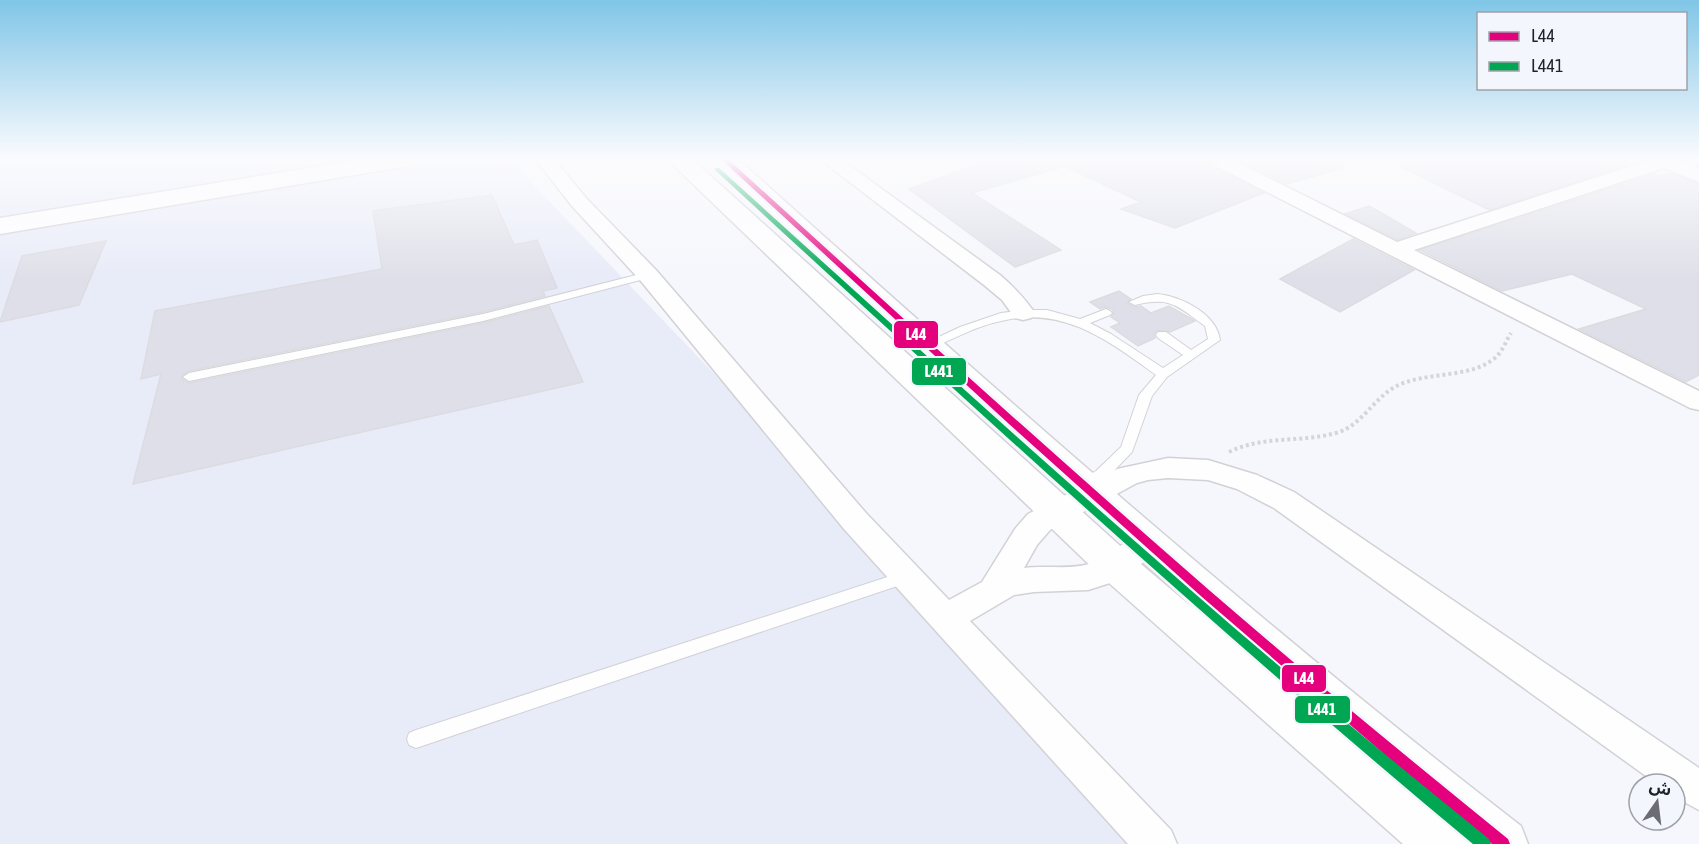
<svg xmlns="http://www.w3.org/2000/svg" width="1699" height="844" font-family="'Asap Condensed','Noto Sans Arabic',sans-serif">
  <rect width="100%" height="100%" fill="#f6f7fc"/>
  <path fill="#e8ebf8" d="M0,160H510L1163,844H0Z"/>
  <g fill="#dedfe8" stroke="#dcdce0" stroke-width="1.5">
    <path d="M988,160H1207L1211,166L1264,193L1175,228L1121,209L1141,202L1062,165L1063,167L972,193L1061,250L1015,267L909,189Z"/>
    <path d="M1239,160H1342L1343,168L1287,184Z"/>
    <path d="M1387,160H1623L1631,164L1489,210Z"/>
    <path d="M1670,173L1699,184V375L1686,382L1579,329L1646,309L1572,274L1502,291L1420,250L1654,174L1658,176Z"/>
    <path d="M492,195L514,245L537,240L557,288L543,291L545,296L483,312L189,371L181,378L189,383L483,323L549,306L583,382L133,484L161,374L141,379L155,311L382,269L373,211Z"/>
    <path d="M1369,206L1390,218L1416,233L1397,240L1345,214Z"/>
    <path d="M1353,239L1414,270L1340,312L1280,279Z"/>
    <path d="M106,241L79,305L0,322L22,256Z"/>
    <path d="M1119,291L1131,299L1127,303L1134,307L1141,306L1151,313L1169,306L1195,321L1170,332L1158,330L1154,334L1155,338L1138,346L1111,327L1120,323L1111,317L1114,313L1112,309L1105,307L1100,309L1090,302Z"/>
  </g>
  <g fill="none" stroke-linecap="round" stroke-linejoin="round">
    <g stroke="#d2d2d6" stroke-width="2">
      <g id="lane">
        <path d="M648,272L652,273V277L483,321L189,381L183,377L189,373L483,314Z"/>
        <path d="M1157,294C1181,296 1217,314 1220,340L1167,377L1152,396L1132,452L1106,479L1083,490L1078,489L1076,485L1078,481L1096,471L1121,447L1139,395L1156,375C1107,340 1064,306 1001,321C977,326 955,338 932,348L928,349L922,345L960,327L1001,313L1025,310H1047L1080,319L1106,309L1110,311L1112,313L1110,315L1090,323L1111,334L1163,368L1183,355L1158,338L1156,335L1158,332H1166L1191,350L1208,339L1205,326C1177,306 1171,296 1135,305L1129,302L1143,296Z"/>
        <path d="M906,571L912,573L914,577L912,581L416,748L409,745L407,739L409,733L416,730Z"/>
      </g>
    </g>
    <g stroke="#d2d2d6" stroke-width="3">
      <g id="street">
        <path d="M536,160H555L586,198L656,270L866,513L949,600L982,582L1015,529L1028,514L1117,469L1168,458L1208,460L1257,475L1294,492L1699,768V810L1675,797V784H1657L1274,508L1237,489L1208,480L1168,478L1148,480L1137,483L1050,530L1037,545L1024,568C1044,565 1071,570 1089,564C1114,557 1132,527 1160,536L1165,544L1160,552L1110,583L1088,590L1034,592L1014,595L970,621L1171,830L1177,844H1128L844,529L640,280L572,206Z"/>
        <path d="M821,160H842L1000,275C1014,287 1024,298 1035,313L1031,318L1023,320L1015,318L1002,300L984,285Z"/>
        <path d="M1209,160H1233L1397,242L1650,160H1678L1699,169V182L1664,168L1414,250L1699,391V410L1690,408L1212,164Z"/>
      </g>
    </g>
    <g stroke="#d2d2d6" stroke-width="3">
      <path id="secondary" d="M358,160H413L410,165L402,167L0,234V218Z"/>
    </g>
    <g stroke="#d2d2d6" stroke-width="3">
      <path id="primary" d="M668,160H693L1128,553L1194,609L714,160H739C994,389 1250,616 1521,826L1528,844H1403L1100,575Z"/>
    </g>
    <path stroke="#d4d5d7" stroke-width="4" stroke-dasharray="3 3" stroke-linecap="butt" d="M1229,452C1264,435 1300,443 1336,433C1361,426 1372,401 1393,388C1423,370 1473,380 1497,356C1503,350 1506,341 1511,333"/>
    <use href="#lane" fill="#fefeff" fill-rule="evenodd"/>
    <use href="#street" fill="#fefeff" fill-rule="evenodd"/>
    <use href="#secondary" fill="#fefeff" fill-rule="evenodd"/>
    <use href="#primary" fill="#fefeff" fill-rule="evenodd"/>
    <g stroke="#f4f6fe" stroke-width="5">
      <path id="bus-1" d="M722,160H729C888,305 1047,449 1209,590C1307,675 1407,757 1508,839L1510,844H1492L1398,766L1202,597L1009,424Z"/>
    </g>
    <g stroke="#f4f6fe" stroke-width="5">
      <path id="bus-2" d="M715,168H719C876,310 1033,453 1193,592C1290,677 1389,758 1489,839L1491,844H1473C1213,628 964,399 715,170Z"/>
    </g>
    <use href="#bus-1" fill="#e5007d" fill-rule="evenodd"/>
    <use href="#bus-2" fill="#00a651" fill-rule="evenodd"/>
  </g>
  <linearGradient id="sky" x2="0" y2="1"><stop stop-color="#80c6e7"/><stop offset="0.57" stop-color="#fbfbfe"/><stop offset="1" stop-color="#fbfbfe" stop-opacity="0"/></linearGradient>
  <rect width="1699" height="279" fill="url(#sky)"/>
  <g stroke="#f4f6fe" stroke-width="2">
    <rect x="893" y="320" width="46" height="29" rx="6" fill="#e5007d"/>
    <rect x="911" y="357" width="56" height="29" rx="6" fill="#00a651"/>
    <rect x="1281" y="664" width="46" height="29" rx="6" fill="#e5007d"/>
    <rect x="1294" y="695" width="57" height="29" rx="6" fill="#00a651"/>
  </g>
  <g font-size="16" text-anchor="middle" font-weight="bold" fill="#fff">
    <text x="916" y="340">L44</text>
    <text x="939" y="377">L441</text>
    <text x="1304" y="684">L44</text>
    <text x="1322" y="715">L441</text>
  </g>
  <rect x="1477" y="12" width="210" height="78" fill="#f4f6fe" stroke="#a0a1a8" stroke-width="1.5"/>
  <rect x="1489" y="32" width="30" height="9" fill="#e5007d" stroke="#a0a1a8" stroke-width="1.5"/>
  <text x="1531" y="42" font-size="18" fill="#212227">L44</text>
  <rect x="1489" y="62" width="30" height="9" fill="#00a651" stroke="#a0a1a8" stroke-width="1.5"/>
  <text x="1531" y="72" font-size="18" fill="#212227">L441</text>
  <g transform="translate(1657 802) rotate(14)"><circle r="28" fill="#f4f6fe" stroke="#a0a1a8" stroke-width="1.5"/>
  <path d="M0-4.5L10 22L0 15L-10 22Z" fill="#6c6d72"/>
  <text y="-9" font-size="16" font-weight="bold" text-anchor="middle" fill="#212227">ش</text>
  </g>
</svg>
